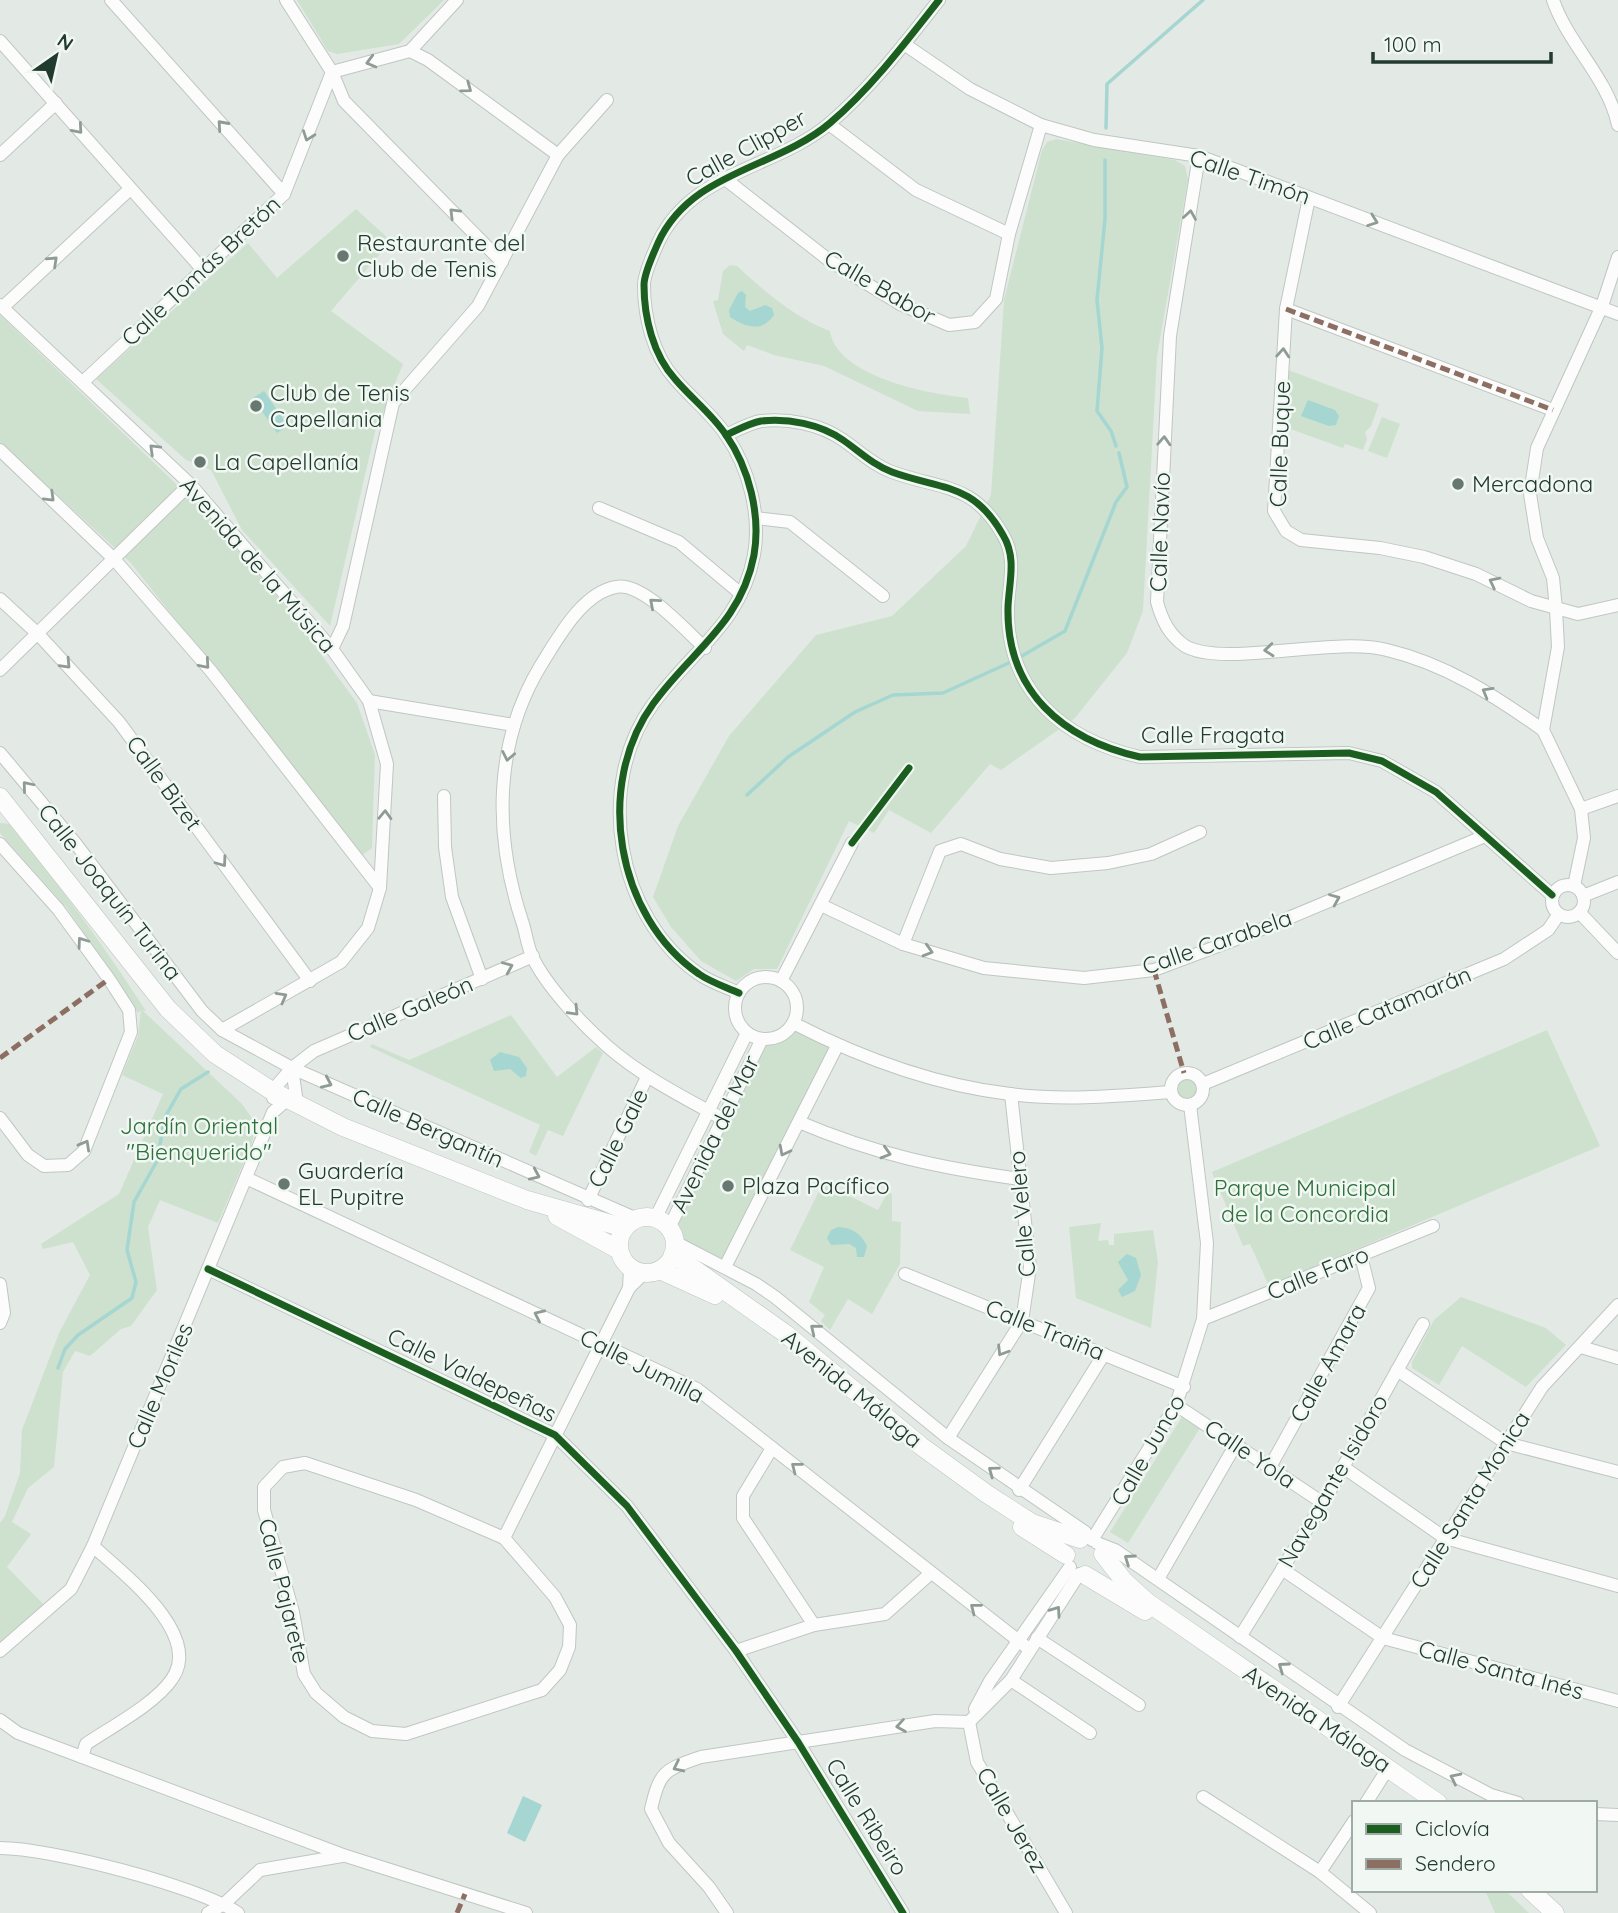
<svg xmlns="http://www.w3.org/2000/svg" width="1618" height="1913" font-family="Quicksand,sans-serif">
  <rect width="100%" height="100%" fill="#e3e9e5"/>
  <g fill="#cde1ce">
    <path d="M297,0H444L399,44L337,54L328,51Z"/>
    <path d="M1056,139L1175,160L1185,166L1188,179L1157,356L1143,611L1127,653L1075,718L1001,770L990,764L931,833L889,810L874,833L849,821L777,969H754L736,981L701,961L671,927L653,897L678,826L729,736L816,635L892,616L966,546L991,495L1004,300L1042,150L1047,142Z"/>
    <path d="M356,209L391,241L331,311L403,364L375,432L330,626L242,530L211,470L186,460L96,379L248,243L277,278Z"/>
    <path d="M730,265L737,266C764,291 795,318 830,331C837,377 929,394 968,398L970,414L918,411L824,366L774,355L747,345L744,351L723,334L713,301L718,300L723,271Z"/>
    <path d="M0,315L199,506L286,607L357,703L375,755L372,848L362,855L130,562L0,442Z"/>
    <path d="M1288,370L1379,404L1371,426L1365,432L1367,439L1363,450L1345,444L1343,448L1285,427Z"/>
    <path d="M1382,417L1400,424L1387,458L1368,451Z"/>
    <path d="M0,823L12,824C59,885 104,946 146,1011L142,1010L242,1104L256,1124L252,1143L218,1223L160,1200L148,1227L157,1290L131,1326L121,1329L90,1356L75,1351L63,1372L54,1467L28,1488L12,1522L31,1534L7,1567L44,1605L0,1644V1523L5,1516L20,1473L22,1430L59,1333L90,1275L73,1242L43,1249L41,1244L119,1194L163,1094L122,1075L138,1036L141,1010L138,1013L67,908L0,833Z"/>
    <path d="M511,1015L557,1077L596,1047L603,1053L563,1136L548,1130L536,1156L529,1152L540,1125L370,1047L372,1044L409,1060Z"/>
    <path d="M794,1028L832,1048L724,1263L677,1240L672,1228L765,1043L781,1039Z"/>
    <path d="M1547,1030L1600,1146L1269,1286L1250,1244L1243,1246L1212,1172Z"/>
    <circle cx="1187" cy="1089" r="11"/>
    <path d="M823,1183L878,1210L888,1192L892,1194V1221L901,1222L900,1264L872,1314L848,1299L830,1330L821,1321L825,1315L809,1302L824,1267L790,1250Z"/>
    <path d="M1101,1223L1098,1241L1108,1240L1109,1245H1114V1234L1153,1230L1158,1262L1151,1328L1076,1298L1069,1227Z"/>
    <path d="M1461,1297L1546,1328L1566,1345L1526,1387L1462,1346L1439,1385L1412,1368V1362L1434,1320Z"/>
    <path d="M1182,1417L1200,1428L1128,1543L1110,1532Z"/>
    <path d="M1485,1890H1505L1529,1913H1495Z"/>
  </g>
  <g fill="#a5d6d1">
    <path d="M742,291L746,295L745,307L750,311L765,305L772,308L774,315C762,333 745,327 730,317L729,310L738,293Z"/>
    <path d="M264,391L288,426L277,433L253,398Z"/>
    <path d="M1308,400L1335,410L1339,416L1336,425L1329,426L1301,416Z"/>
    <path d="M500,1052L519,1057L527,1068L526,1076L521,1078L510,1069L494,1071L490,1060Z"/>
    <path d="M838,1227C852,1228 861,1233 867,1246L864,1257H857L856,1248L849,1244L831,1245L827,1238L831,1230Z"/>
    <path d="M1127,1254L1136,1258L1141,1275L1135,1291L1122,1297L1118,1290L1128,1280L1118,1262Z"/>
    <path d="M523,1796L542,1805L525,1842L507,1833Z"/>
  </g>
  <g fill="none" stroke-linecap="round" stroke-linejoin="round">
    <g stroke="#a5d6d1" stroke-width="3.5">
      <path d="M1106,128L1107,84L1203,0"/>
      <path d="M1105,160V219L1097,300L1102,348L1097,411L1111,431L1116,446"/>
      <path d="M1020,657L1065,631L1116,502L1127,487L1119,453"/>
      <path d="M747,795L788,757L855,712L893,695L943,693L1013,661"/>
      <path d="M58,1368L65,1349L78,1335L132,1298L136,1282L127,1250L134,1202L157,1161L165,1117L181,1089L208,1072"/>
    </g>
    <g stroke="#c0c6c2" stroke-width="14">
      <g id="street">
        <path d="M111,0L284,194"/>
        <path d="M286,0L332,72L344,101L502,262"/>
        <path d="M1553,0C1568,44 1608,78 1618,125"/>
        <path d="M0,41L203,270"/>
        <path d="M904,44L970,89L1041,125L1094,140L1199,156L1618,314"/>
        <path d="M410,51L428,60L558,155"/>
        <path d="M332,72L410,51L457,0"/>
        <path d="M829,124L916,190L1009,234"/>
        <path d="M0,155L56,103"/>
        <path d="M1199,156L1170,336L1157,602C1162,620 1169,635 1185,646C1223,668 1333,636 1387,650C1446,664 1495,696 1543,730"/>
        <path d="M724,178L830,261L900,304L949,325L975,322L996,299L1009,234L1041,125"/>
        <path d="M1309,198L1286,309L1274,511L1286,531L1301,540L1380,548L1424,557L1476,574L1531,601L1578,614L1618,605"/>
        <path d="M0,305L190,484L332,649L369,701L387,764L380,888L368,928L341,962L222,1030"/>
        <path d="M3,307L130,189"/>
        <path d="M1286,309L1553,410"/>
        <path d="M84,381L284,194L332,72"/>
        <path d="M726,435C737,430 750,423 761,421C788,418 820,424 843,440C859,451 873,465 892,472C941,490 973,482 1003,535C1017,558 1009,582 1008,607C1006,692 1064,740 1140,757L1349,753L1382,761L1436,792L1552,895"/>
        <path d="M0,450L114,559L211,671L380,888"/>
        <path d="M599,508L679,542L741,594"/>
        <path d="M756,518L790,522L883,596"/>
        <path d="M0,599L38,634L119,722L310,981"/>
        <path d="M705,648C686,631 642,581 616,587C582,593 558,638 541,665C493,744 494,836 522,921C526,932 527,945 532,956C546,986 582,1024 607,1046C641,1076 683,1097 723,1119"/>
        <path d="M332,649L343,626L393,403L478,306L558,155L607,100"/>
        <path d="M0,670L190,484"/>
        <path d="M369,701L514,725"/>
        <path d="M0,753L76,844L202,1011L222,1030L292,1068L637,1219"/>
        <path d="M444,796L445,847L452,897L482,979"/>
        <path d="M1581,809L1618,796"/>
        <path d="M0,844L58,909L109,979L129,1010L131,1032L84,1151L68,1165L44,1166L28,1155L0,1118"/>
        <circle cx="1568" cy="901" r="16"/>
        <path d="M1574,886L1584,838L1581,809L1543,730L1558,647L1556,609L1553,578L1537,538L1530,494L1537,448L1602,306L1618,257"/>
        <path d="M1583,896L1618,882"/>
        <path d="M821,905L903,944L984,968L1084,978L1154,970L1250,934L1485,836"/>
        <path d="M1579,912L1618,953"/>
        <path d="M903,944L940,851L961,844L1000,859L1051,868L1108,863L1151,854L1200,832"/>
        <circle cx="766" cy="1008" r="31"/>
        <path d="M781,981L852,843"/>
        <path d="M739,993C726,987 710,982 699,974C616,917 594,785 653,704C691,651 741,624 754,555C761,515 749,468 726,435C712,414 691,398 675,379C653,355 644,317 644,285C644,273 653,255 658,243C691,171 776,169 830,123C871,88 906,42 939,0"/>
        <path d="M793,1023C861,1058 934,1085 1010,1094C1063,1101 1118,1096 1171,1092"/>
        <path d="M292,1068L314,1051L533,956"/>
        <circle cx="1187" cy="1089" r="16"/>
        <path d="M1203,1084L1504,959L1548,930L1559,914"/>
        <path d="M273,1098L272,1091L292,1068L297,1103"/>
        <path d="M799,1122C874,1154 940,1168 1020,1179"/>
        <path d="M246,1178L697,1389L1029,1649"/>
        <path d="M588,1200L647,1077"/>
        <path d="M655,1219L747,1033"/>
        <path d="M669,1228L762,1039"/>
        <path d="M675,1242L756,1284L775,1297L948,1438L1085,1532L1087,1538"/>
        <path d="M725,1267L837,1046"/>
        <path d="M208,1269L555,1435L627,1506L736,1651L798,1742L903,1913"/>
        <path d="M905,1274L1184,1387"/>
        <path d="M0,1284L4,1313L0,1323"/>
        <path d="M629,1288L630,1268"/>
        <path d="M1203,1319L1433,1226"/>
        <path d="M1581,1347L1618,1358"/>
        <path d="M1397,1370L1506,1443L1618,1472"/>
        <path d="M1176,1405L1323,1503"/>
        <path d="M948,1438L1022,1321L1030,1267L1011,1094"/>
        <path d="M772,1448L743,1496V1518L814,1625"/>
        <path d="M305,1463L416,1500L504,1538L555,1597L570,1625L569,1647L560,1670L542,1690L406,1734L372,1731L344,1717L316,1693L304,1674L293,1612L264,1510V1487L283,1467Z"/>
        <path d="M1270,1467L1369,1288L1361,1256"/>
        <path d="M1343,1467L1445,1538L1618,1586"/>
        <path d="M1019,1490L1104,1354"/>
        <path d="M504,1538L629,1288L644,1273"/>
        <path d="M1092,1540L1176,1405L1203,1319L1207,1243L1190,1105"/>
        <path d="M1097,1543L1115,1550L1405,1750L1491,1795L1518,1803"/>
        <path d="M1282,1569L1383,1638L1618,1701"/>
        <path d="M1158,1579L1236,1444"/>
        <path d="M1240,1637L1323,1503L1423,1324"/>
        <path d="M1037,1638L1139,1705"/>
        <path d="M0,1651L71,1589L93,1546L273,1112L288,1099"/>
        <path d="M736,1651L814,1625L885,1614L931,1573"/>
        <path d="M1011,1680L1090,1733"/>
        <path d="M1338,1707L1542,1387L1618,1305"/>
        <path d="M975,1709L990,1681L1070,1567"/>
        <path d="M0,1720L18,1733L346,1856L526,1913"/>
        <path d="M969,1722L977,1762L1066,1913"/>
        <path d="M969,1722L1011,1680L1079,1574"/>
        <path d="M82,1757L86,1744C111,1727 155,1704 172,1679C204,1634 121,1572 93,1546"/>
        <path d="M1203,1797L1320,1872L1370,1913"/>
        <path d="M1366,1803L1385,1773"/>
        <path d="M1595,1814L1618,1815"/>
        <path d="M0,1848C50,1848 197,1886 238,1913"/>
        <path d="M1320,1872L1354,1821"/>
        <path d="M208,1913L224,1904L260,1870L342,1856"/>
        <path d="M727,1913L709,1887L669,1843L651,1809C660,1771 664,1770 701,1757L935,1721L969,1722"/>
      </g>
    </g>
    <g stroke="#bfc6c2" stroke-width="19">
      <g id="secondary">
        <path d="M0,797L168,1009L215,1054L272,1091L343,1127L527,1200L625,1228"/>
        <path d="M557,1216L619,1250"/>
        <circle cx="647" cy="1245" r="28"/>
        <path d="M673,1254L786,1334L921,1446L987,1494L1032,1523L1080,1539"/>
        <path d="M660,1270L715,1295"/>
        <path d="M1022,1527L1066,1555"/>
        <path d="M1103,1554L1124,1581L1147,1602L1438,1803"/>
        <path d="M1085,1575L1145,1611"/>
        <path d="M1530,1890L1555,1913"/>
      </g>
    </g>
    <use href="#street" stroke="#fbfcfb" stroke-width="12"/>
    <use href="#secondary" stroke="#fbfcfb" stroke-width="18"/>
    <g stroke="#8d6e63" stroke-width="5" stroke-dasharray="10 5" stroke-linecap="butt">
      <path d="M1286,309L1553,410"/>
      <path d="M1154,970L1184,1073"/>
      <path d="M0,1058L109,979"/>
      <path d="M457,1913L465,1894"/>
    </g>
    <g stroke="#f1f8f3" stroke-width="11">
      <g id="cycleway">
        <path d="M726,435C737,430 750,423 761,421C788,418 820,424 843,440C859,451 873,465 892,472C941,490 973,482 1003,535C1017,558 1009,582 1008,607C1006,692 1064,740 1140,757L1349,753L1382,761L1436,792L1552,895"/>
        <path d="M852,843L909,768"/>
        <path d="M739,993C726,987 710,982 699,974C616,917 594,785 653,704C691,651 741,624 754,555C761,515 749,468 726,435C712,414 691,398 675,379C653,355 644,317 644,285C644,273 653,255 658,243C691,171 776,169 830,123C871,88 906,42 939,0"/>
        <path d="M208,1269L555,1435L627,1506L736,1651L798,1742L903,1913"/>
      </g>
    </g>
    <use href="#cycleway" stroke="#1b5e20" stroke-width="7"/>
  </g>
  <defs><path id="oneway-chevron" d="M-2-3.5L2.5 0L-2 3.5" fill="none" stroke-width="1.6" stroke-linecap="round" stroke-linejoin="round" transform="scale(1.75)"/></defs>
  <g stroke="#8e9c95">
    <use href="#oneway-chevron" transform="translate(371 62) rotate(165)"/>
    <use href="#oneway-chevron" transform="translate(467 88) rotate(36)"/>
    <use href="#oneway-chevron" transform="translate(222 125) rotate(-132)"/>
    <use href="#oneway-chevron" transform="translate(78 129) rotate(49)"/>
    <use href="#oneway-chevron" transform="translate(308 136) rotate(110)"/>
    <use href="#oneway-chevron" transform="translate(454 213) rotate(-135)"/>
    <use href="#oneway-chevron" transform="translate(1190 215) rotate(-81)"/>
    <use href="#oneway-chevron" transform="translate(1373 221) rotate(20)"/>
    <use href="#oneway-chevron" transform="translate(53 261) rotate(-43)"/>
    <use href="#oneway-chevron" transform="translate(1283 353) rotate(-86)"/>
    <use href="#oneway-chevron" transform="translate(1164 441) rotate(-87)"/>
    <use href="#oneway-chevron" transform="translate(154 449) rotate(-136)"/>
    <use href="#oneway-chevron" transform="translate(50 497) rotate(44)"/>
    <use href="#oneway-chevron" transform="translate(1494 582) rotate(-153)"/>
    <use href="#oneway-chevron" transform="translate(654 603) rotate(-139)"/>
    <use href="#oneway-chevron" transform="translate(1269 650) rotate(175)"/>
    <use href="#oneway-chevron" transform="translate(66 664) rotate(47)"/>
    <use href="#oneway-chevron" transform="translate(205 664) rotate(49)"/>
    <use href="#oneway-chevron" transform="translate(1487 692) rotate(-150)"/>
    <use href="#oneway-chevron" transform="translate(508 756) rotate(101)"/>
    <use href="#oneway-chevron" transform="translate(27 786) rotate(-130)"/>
    <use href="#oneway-chevron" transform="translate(385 815) rotate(-88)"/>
    <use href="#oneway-chevron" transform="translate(222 862) rotate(54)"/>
    <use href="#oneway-chevron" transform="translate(1335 899) rotate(-23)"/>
    <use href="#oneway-chevron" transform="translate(82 942) rotate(-126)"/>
    <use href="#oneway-chevron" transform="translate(928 951) rotate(16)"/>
    <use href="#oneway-chevron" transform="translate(508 967) rotate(-23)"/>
    <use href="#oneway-chevron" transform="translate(282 997) rotate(-29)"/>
    <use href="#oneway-chevron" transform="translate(574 1011) rotate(46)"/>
    <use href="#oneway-chevron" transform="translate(327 1083) rotate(24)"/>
    <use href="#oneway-chevron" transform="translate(85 1145) rotate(-61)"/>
    <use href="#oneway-chevron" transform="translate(784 1151) rotate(117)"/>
    <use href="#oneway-chevron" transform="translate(886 1153) rotate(16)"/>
    <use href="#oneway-chevron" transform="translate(535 1175) rotate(24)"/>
    <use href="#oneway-chevron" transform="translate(539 1315) rotate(-155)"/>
    <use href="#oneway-chevron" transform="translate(815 1329) rotate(-141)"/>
    <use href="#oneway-chevron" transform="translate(1002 1351) rotate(122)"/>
    <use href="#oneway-chevron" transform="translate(796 1467) rotate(-142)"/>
    <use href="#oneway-chevron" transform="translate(993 1471) rotate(-144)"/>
    <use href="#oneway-chevron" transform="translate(1129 1559) rotate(-145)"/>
    <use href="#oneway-chevron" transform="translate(975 1608) rotate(-142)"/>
    <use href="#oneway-chevron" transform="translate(1056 1611) rotate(-55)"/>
    <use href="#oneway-chevron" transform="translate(1283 1667) rotate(-145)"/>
    <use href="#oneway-chevron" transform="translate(901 1726) rotate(171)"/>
    <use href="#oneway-chevron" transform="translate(678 1767) rotate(154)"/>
    <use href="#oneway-chevron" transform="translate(1455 1778) rotate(-154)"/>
  </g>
  <g fill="#66786f" stroke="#f1f8f3" stroke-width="2.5">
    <circle cx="343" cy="256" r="7"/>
    <circle cx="256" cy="406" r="7"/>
    <circle cx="200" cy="462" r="7"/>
    <circle cx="1458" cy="484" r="7"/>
    <circle cx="284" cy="1184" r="7"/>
    <circle cx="728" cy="1186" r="7"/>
  </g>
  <g text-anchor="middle" stroke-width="5" stroke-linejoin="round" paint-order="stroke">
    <g font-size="23" fill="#223b2f" stroke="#f1f8f3">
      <text transform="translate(746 148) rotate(-29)" y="8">Calle Clipper</text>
      <text transform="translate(1250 177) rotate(19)" y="8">Calle Timón</text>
      <text transform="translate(201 271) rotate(-43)" y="8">Calle Tomás Bretón</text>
      <text transform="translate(880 287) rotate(30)" y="8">Calle Babor</text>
      <text transform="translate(1280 444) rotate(-88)" y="8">Calle Buque</text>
      <text transform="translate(1160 532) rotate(-88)" y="8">Calle Navío</text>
      <text transform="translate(258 565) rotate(49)" y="8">Avenida de la Música</text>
      <text x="1213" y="743">Calle Fragata</text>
      <text transform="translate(164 783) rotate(54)" y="8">Calle Bizet</text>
      <text transform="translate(110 892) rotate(52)" y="8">Calle Joaquín Turina</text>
      <text transform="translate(1217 942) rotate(-19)" y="8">Calle Carabela</text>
      <text transform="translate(1387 1008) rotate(-23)" y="8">Calle Catamarán</text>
      <text transform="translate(410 1009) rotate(-23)" y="8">Calle Galeón</text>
      <text transform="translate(428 1128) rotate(24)" y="8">Calle Bergantín</text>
      <text transform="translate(715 1134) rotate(-64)" y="8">Avenida del Mar</text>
      <text transform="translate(618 1138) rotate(-64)" y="8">Calle Gale</text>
      <text transform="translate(1022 1214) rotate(-95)" y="8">Calle Velero</text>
      <text transform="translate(1318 1273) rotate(-22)" y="8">Calle Faro</text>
      <text transform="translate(1045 1330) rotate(22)" y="8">Calle Traiña</text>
      <text transform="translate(1328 1363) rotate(-61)" y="8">Calle Amara</text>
      <text transform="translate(642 1366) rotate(27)" y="8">Calle Jumilla</text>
      <text transform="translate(472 1375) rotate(26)" y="8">Calle Valdepeñas</text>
      <text transform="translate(160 1386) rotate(-67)" y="8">Calle Moriles</text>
      <text transform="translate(852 1389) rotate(39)" y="8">Avenida Málaga</text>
      <text transform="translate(1148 1450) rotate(-60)" y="8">Calle Junco</text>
      <text transform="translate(1250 1454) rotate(34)" y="8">Calle Yola</text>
      <text transform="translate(1333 1481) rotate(-60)" y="8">Navegante Isidoro</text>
      <text transform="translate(1470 1500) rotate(-58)" y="8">Calle Santa Monica</text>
      <text transform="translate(284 1591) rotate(76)" y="8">Calle Pajarete</text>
      <text transform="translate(1501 1670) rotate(15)" y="8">Calle Santa Inés</text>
      <text transform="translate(1317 1719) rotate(34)" y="8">Avenida Málaga</text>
      <text transform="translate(867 1817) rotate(58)" y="8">Calle Ribeiro</text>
      <text transform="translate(1012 1820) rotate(60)" y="8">Calle Jerez</text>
    </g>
    <g font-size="23" fill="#223b2f" stroke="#f1f8f3" text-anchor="start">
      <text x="357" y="251">Restaurante del<tspan x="357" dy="26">Club de Tenis</tspan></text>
      <text x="270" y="401">Club de Tenis<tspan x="270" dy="26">Capellania</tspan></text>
      <text x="214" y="470">La Capellanía</text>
      <text x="1472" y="492">Mercadona</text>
      <text x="298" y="1179">Guardería<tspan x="298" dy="26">EL Pupitre</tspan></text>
      <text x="742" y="1194">Plaza Pacífico</text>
    </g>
    <g font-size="23" fill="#2e7039" stroke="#f1f8f3">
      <text x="199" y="1134">Jardín Oriental<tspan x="199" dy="26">"Bienquerido"</tspan></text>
      <text x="1305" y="1196">Parque Municipal<tspan x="1305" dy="26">de la Concordia</tspan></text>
    </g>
  </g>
  <rect x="1352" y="1801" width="245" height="91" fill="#f1f8f3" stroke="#9eaca5" stroke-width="2"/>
  <rect x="1366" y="1824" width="35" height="10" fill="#1b5e20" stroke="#9eaca5" stroke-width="2"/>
  <text x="1415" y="1836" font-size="21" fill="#223b2f">Ciclovía</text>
  <rect x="1366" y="1859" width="35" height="10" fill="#8d6e63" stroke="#9eaca5" stroke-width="2"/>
  <text x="1415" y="1871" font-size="21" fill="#223b2f">Sendero</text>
  <g transform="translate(56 56) rotate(34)" stroke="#f1f8f3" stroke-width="5" paint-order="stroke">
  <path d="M0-5L12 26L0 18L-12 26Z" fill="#223b2f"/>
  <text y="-10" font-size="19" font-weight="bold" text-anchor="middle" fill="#223b2f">N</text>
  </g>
  <path d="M1373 52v10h178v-10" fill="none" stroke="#223b2f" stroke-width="3.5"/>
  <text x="1384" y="52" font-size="21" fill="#223b2f" stroke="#f1f8f3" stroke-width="5" paint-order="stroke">100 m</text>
</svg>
